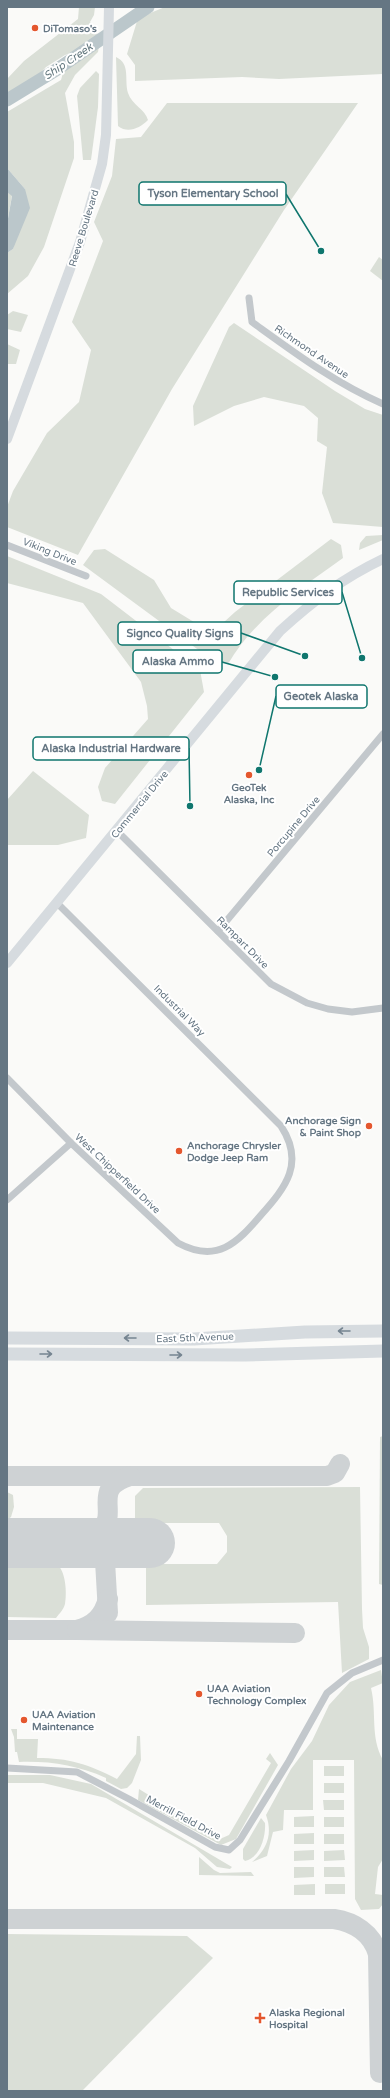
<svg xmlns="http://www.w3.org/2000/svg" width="390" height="2098" font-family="'Varela Round',sans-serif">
  <rect width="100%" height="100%" fill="#fafaf8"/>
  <g fill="#dadfd7">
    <path d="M79,7H95L94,15L90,22L99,36L75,52L65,55L46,67L36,78L7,95V79L24,61L78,19Z"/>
    <path d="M165,7H383V74L279,79L242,77L135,81V65L127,54L138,18Z"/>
    <path d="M99,46L98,52L75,75L65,93L74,142V158L44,247L28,276L7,294V253L13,249L25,189L7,168V112L61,80L65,66Z"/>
    <path d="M116,57C131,64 124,80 128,93C132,105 145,109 148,120C140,128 128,134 118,126Z"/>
    <path d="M96,71L99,74L98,107L91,160H83L77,96L80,88Z"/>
    <path d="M167,103H358L284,210L172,389L78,555L7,527V507L13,491L47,433L79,402L91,350L72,322L103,241L94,222L112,176L116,139L141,137Z"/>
    <path d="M7,192L12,195L7,224Z"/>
    <path d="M379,257L383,260V281L370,271Z"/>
    <path d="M13,311L28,315L21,332L7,329V315Z"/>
    <path d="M234,323L335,391L365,409L383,415V527L333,523L322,493L327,447L317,441L318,418L304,406L264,397L234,406L194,426L193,406L229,327Z"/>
    <path d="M7,344L20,350L16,364H7Z"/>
    <path d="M383,535V540L359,550L360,543L366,536Z"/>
    <path d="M331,539L341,545L343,558C301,588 254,619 228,664L208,657L83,565L94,550L105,549L154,580L171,608L212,633L235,612Z"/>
    <path d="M7,556L101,594L200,670L204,692L115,804L102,801L98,787L105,768L148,719L147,706L141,682L83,603L7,583Z"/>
    <path d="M33,771L89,815L86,838L58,845H7V800Z"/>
    <path d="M383,1436V1585L379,1584L380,1437Z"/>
    <path d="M360,1487L362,1609L363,1628L369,1647V1659L342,1673L338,1602L146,1605V1564H217L227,1552V1536L219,1523H135V1496L143,1488Z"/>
    <path d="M7,1492L13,1495L14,1507L11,1517L7,1520Z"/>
    <path d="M7,1564H57C66,1572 67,1593 65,1604C64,1609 59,1614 56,1618L7,1617Z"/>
    <path d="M381,1670L383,1683L371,1688C377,1713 370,1737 383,1760V1859L378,1867L375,1894L383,1895V1904L379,1909L361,1910L355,1899L354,1760H313V1810H284L283,1830L273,1832L267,1856L252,1862C267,1849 273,1834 266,1815L291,1769L312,1741L329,1705L350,1682Z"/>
    <path d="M11,1729H17V1739H38L37,1758C69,1758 88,1764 117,1779L136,1754L137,1736H140L141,1760L132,1783L127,1788L121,1789L106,1781V1778C77,1765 50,1761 19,1762L17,1752H15L14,1737Z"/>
    <path d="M270,1753L278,1765L236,1839L221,1845L138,1800L139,1789L220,1839L229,1835L271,1763L266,1759Z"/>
    <rect x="324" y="1766" width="20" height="10"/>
    <path d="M7,1775H50L91,1784L232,1867L230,1869L217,1867L195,1848L106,1798L43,1783H7Z"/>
    <rect x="324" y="1783" width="20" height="10"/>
    <path d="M323,1800H344V1810H324Z"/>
    <path d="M314,1816V1827H294V1817Z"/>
    <rect x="324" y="1817" width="20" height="10"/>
    <path d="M261,1818L265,1823C266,1836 260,1858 245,1861L243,1859V1849Z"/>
    <path d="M314,1833V1844H294V1834Z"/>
    <rect x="324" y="1834" width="20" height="10"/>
    <path d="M314,1850V1860L294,1861V1851Z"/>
    <path d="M344,1850L345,1860L324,1861V1851Z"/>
    <path d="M199,1857L214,1870L220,1873L251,1872L254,1876L199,1875Z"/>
    <path d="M294,1867H314V1877L294,1878Z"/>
    <path d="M324,1867H344L345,1877H324Z"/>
    <path d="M315,1884V1895H294V1885Z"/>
    <rect x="325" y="1884" width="20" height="10"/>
    <path d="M7,1934L187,1936L213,1958L82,2091H7Z"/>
  </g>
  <path fill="#bbc7cb" d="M7,168L25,189L30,208L13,249L7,253V224L12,196L7,192Z"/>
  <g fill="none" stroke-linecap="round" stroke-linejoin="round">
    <path stroke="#bbc7cb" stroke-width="13" d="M7,100L56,70L148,7"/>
    <g stroke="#ced2d4" stroke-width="20">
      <path d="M7,1476H327L335,1473L340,1464"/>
      <path d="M79,1543L96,1551L105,1561L108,1613"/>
      <path d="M79,1543C87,1540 97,1536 103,1529C117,1509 92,1488 130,1476"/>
      <path d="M7,1630H77C95,1625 103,1616 108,1599"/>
      <path d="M77,1630L295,1633"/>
      <path d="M7,1919H334C354,1922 372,1933 378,1954L380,2073"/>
    </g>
    <path stroke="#ced2d4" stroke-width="50" d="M7,1543H150"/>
    <g stroke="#c3c8cc" stroke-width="7">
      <path d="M249,298L252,322C295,353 335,383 383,404"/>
      <path d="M7,545L86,576"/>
      <path d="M117,831L271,984L307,1003L328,1009L352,1012L383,1008"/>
      <path d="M218,931L383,734"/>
      <path d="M7,1078L71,1143L178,1243C217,1264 237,1243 261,1215C286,1187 305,1163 281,1126L57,903"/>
      <path d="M7,1200L71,1143"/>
      <path d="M7,1768L77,1772L129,1799L215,1847L229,1850L240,1840L289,1761L327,1693L352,1673L383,1660"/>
    </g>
    <g stroke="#d6dbdf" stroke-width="10">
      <path d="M7,439L80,242L102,164L106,135L109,7"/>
      <path d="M7,963L280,631C313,601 343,578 383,559"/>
    </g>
    <g stroke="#d6dbdf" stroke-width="13">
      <path d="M7,1338L194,1339L305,1332L383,1331"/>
      <path d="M7,1354L245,1355L383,1351"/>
    </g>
  </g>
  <defs><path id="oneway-shaft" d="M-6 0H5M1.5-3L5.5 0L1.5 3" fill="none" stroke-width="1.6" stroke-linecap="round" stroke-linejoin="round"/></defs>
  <g stroke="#768591">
    <use href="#oneway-shaft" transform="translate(344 1331) rotate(180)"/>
    <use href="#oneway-shaft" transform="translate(130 1338) rotate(-180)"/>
    <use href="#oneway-shaft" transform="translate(46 1354)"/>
    <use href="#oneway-shaft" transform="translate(176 1355)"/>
  </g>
  <g fill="#e4572e" stroke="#fff" stroke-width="1.5">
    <circle cx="35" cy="28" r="4"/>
    <circle cx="249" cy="775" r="4"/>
    <circle cx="369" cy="1126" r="4"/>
    <circle cx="179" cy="1151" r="4"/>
    <circle cx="199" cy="1694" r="4"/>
    <circle cx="24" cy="1720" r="4"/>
    <path d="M258 2012h4v4h4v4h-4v4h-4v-4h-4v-4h4z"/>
  </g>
  <g text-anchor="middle" stroke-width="4" stroke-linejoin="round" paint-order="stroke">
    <g font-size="10" font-weight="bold" fill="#657683" stroke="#fff" text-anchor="start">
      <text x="43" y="32">DiTomaso's</text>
      <text x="249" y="791" text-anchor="middle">GeoTek<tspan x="249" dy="12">Alaska, Inc</tspan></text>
      <text x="361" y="1124" text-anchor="end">Anchorage Sign<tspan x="361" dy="12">&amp; Paint Shop</tspan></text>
      <text x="187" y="1149">Anchorage Chrysler<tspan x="187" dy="12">Dodge Jeep Ram</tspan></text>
      <text x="207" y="1692">UAA Aviation<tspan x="207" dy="12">Technology Complex</tspan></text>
      <text x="32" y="1718">UAA Aviation<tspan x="32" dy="12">Maintenance</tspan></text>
      <text x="269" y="2016">Alaska Regional<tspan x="269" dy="12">Hospital</tspan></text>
    </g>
    <g font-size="10" fill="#657683" stroke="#fff">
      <text transform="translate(83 228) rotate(-73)" y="4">Reeve Boulevard</text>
      <text transform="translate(312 351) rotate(34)" y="4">Richmond Avenue</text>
      <text transform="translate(50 551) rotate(22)" y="4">Viking Drive</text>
      <text transform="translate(139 804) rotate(-51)" y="4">Commercial Drive</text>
      <text transform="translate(293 826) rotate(-50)" y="4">Porcupine Drive</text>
      <text transform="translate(243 942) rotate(45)" y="4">Rampart Drive</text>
      <text transform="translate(180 1010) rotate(45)" y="4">Industrial Way</text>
      <text transform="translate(118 1173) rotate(43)" y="4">West Chipperfield Drive</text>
      <text transform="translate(195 1337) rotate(-2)" y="4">East 5th Avenue</text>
      <text transform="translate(184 1817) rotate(28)" y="4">Merrill Field Drive</text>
    </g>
    <g font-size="11" font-style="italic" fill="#60757c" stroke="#fff">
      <text transform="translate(68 61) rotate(-34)" y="4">Ship Creek</text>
    </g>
  </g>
  <path fill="none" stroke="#0f766e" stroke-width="1.5" d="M321 251L286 194M362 658L342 592M305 656L241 633M275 677L222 662M259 770L276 696M190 806L189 748"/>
  <g fill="#0f766e" stroke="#fff" stroke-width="1.5">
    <circle cx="321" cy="251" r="4"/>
    <circle cx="362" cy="658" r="4"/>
    <circle cx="305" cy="656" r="4"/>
    <circle cx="275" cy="677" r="4"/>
    <circle cx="259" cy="770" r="4"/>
    <circle cx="190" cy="806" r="4"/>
  </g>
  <g fill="#fff" stroke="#0f766e" stroke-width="1.5">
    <rect x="139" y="182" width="147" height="23" rx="4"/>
    <rect x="234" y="581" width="108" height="23" rx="4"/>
    <rect x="118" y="622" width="123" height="23" rx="4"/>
    <rect x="133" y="650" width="89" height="23" rx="4"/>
    <rect x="276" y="685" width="91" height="23" rx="4"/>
    <rect x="33" y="737" width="156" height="23" rx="4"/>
  </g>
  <g font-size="11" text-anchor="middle" font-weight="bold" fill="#657683">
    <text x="213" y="197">Tyson Elementary School</text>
    <text x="288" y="596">Republic Services</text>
    <text x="180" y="637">Signco Quality Signs</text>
    <text x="178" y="665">Alaska Ammo</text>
    <text x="321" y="700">Geotek Alaska</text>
    <text x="111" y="752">Alaska Industrial Hardware</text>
  </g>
  <rect width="390" height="2098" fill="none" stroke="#657683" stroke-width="16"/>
</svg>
